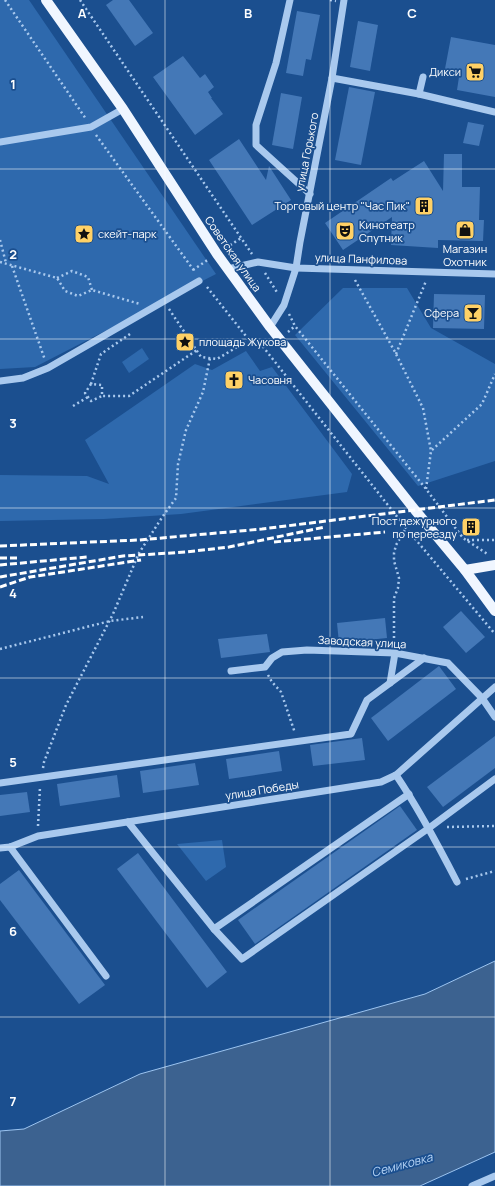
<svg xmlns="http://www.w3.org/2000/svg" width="495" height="1186" font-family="Manrope,sans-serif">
  <rect width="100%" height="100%" fill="#1b4f8f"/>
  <g fill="#2e69ad">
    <path d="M0,0H29L216,274L35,367L0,369Z"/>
    <path d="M343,288H407L431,328L495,364V461L418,486L295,335Z"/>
    <path d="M142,348L149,359L129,373L122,362Z"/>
    <path d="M246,351L260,371L272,367L352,474L347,492L181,514L104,519L0,521V475L87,476L109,484L85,440L195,364L212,370Z"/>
    <path d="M222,840L226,867L206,881L177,844Z"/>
  </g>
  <path fill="#3c6290" stroke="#9cc4f0" d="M495,961V1152L420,1186H0V1131L24,1129L140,1074L425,994Z"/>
  <g fill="#4478b7">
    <path d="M113,0H129L153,33L135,46L106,5Z"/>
    <path d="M297,11L320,15L311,60L306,59L303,76L286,73Z"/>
    <path d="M358,21L378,25L370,71L350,67Z"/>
    <path d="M451,37L495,45V97L457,90L459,77L444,74Z"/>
    <path d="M183,56L200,78L205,74L214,87L208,92L212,98H211L223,114L195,135L153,77Z"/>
    <path d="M349,87L375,92L361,165L335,160Z"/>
    <path d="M281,93L302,97L293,149L272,145Z"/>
    <path d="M468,122L484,125L479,146L463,143Z"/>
    <path d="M239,139L266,180L269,166L291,200L252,225L209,160Z"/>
    <path d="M444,154H462V187H480L479,220H484L483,241L438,240V248L391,245L392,217L343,250L325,223L391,178L393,181L424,161L443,191Z"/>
    <path d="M434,294L485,295L484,329L433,328Z"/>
    <path d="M227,372L242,376L240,387L224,383Z"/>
    <path d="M478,521L479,532L464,533L463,522Z"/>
    <path d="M461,611L485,637L466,653L443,627Z"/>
    <path d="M385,618L387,638L339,643L337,623Z"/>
    <path d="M267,634L270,652L221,658L218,639Z"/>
    <path d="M439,666L456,689L388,741L371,718Z"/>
    <path d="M495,736V768L443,807L427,787Z"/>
    <path d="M362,738L365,760L313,766L310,745Z"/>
    <path d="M279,751L282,771L229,779L226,759Z"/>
    <path d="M195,763L199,785L143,793L140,771Z"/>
    <path d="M117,775L120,797L60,806L57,784Z"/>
    <path d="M27,792L30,812L0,816V795Z"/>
    <path d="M400,806L417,830L255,944L238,920Z"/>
    <path d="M138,853L227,972L207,988L117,869Z"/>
    <path d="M19,870L105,985L79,1004L0,900V884Z"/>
  </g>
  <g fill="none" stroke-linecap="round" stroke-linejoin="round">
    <g stroke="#a9c9ee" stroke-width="2.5" stroke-dasharray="2 3" stroke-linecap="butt">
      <path d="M5,0L86,119"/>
      <path d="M80,0L252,254"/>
      <path d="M330,0L336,1"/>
      <path d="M96,135L195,272"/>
      <path d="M0,240L6,263"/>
      <path d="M226,248L241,238"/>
      <path d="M0,262L57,278L65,291L78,296L92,290L140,304"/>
      <path d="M12,266L45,360"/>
      <path d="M193,270L209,259"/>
      <path d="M265,273L278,294"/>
      <path d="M57,278L72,271L88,277L92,290"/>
      <path d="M355,280L395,352L423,408L431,451L426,489"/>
      <path d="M207,287L249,340L254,338L264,348L406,528L495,634"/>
      <path d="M169,309L201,357L217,359L249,340"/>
      <path d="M289,314L295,326L426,489L463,538L489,555"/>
      <path d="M288,332L295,326"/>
      <path d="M130,334L101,354L91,384L102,385V396H129L197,350"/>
      <path d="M396,354L426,281"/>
      <path d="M91,384L85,393L91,401L102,396"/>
      <path d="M73,406L88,397"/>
      <path d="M432,450L482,404L495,374"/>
      <path d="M467,540H495"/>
      <path d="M394,643V598L398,588L399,578L394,561V553L396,545L406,528"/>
      <path d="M0,649L110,621L143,617"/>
      <path d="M268,675L272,682L281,692L295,733"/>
      <path d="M43,768L44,762L66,705L113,614L139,553L163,516L176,498L178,464L186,430L203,392L210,358"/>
      <path d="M38,826L40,787"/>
      <path d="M447,827L495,826"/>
      <path d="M466,879L495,871"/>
    </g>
    <g stroke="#a9c9ee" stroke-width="7">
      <path d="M290,0L276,63L256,125V145L310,194"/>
      <path d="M332,78L419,94L495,112"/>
      <path d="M419,94L423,77"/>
      <path d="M0,142L91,127L123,109"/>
      <path d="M228,269L258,262L296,268L495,274"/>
      <path d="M270,327L284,305L296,268L300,242L332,78L344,0"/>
      <path d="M0,381L23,378L48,368L199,281"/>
      <path d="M231,671L265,667L272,658L282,652L307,650L395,653L448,663L482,698L495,717"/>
      <path d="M390,683L395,653"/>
      <path d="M396,775C419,809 438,845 457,882"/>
      <path d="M0,783L351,734L367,700L424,658"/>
      <path d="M409,794L214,929L242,959L429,828L495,779"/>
      <path d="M128,822L214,929"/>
      <path d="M10,847L106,976"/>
      <path d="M0,848L10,847L38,836L381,782L396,775L495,687"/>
      <path d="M472,1186L495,1176"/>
    </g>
    <g stroke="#f0f6ff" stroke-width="10">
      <path d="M46,0L123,109L217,254L270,327L415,510L465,570L495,611"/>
      <path d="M465,570L495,565"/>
    </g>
    <g stroke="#fff" stroke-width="3" stroke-dasharray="7 3" stroke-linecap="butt">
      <path d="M274,542L385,532"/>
      <path d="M0,546L139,540L262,529L495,500"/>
      <path d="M0,558H20"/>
      <path d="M0,565L87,557"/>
      <path d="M0,577L123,556L186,552L229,547L325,527"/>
      <path d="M0,587L30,577L141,560"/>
    </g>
  </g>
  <path fill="none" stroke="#fff" stroke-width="1" stroke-opacity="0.55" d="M165,0V1186M330,0V1186M0,169H495M0,339H495M0,508H495M0,678H495M0,847H495M0,1017H495"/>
  <defs>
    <g id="supermarket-square" transform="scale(1)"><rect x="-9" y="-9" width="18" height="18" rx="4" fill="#ffd166" stroke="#1b4f8f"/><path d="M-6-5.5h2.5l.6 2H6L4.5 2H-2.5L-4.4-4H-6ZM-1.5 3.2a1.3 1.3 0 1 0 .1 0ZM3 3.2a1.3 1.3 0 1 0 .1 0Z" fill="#111"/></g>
    <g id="building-square" transform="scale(1)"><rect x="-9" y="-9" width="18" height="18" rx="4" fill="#ffd166" stroke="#1b4f8f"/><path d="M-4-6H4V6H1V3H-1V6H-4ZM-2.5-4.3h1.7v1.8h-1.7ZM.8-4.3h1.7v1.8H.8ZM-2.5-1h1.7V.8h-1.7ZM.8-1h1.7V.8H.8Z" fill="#111"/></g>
    <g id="shop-square" transform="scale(1)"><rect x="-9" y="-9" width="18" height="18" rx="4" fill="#ffd166" stroke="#1b4f8f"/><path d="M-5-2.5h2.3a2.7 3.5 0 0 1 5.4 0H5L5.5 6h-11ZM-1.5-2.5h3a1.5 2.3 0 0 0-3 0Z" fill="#111"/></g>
    <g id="theatre-square" transform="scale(1)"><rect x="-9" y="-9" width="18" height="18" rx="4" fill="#ffd166" stroke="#1b4f8f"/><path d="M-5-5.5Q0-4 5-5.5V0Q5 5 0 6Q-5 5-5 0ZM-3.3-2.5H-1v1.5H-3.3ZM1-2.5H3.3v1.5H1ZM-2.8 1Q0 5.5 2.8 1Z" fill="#111"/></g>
    <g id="sight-square" transform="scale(1)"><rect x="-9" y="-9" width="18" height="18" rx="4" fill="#ffd166" stroke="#1b4f8f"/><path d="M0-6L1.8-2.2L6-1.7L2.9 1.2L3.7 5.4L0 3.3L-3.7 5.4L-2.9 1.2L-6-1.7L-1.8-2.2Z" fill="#111"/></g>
    <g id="bar-square" transform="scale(1)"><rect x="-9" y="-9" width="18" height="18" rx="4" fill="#ffd166" stroke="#1b4f8f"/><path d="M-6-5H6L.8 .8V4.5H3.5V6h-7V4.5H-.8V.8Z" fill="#111"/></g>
    <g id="church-square" transform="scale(1)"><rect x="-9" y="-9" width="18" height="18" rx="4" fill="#ffd166" stroke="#1b4f8f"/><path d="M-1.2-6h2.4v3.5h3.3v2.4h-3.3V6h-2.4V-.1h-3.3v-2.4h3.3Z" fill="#111"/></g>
  </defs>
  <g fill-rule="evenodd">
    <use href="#supermarket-square" x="475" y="72"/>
    <use href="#building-square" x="424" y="206"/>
    <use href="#shop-square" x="465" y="230"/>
    <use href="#theatre-square" x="345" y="231"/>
    <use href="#sight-square" x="84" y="234"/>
    <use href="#bar-square" x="473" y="313"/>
    <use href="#sight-square" x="185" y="342"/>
    <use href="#church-square" x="234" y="380"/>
    <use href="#building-square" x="471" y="527"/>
  </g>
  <g text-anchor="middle" stroke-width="3.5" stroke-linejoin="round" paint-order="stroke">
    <g font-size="11" fill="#fff" stroke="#1b4f8f" text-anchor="end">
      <text x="461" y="76">Дикси</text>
      <text x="410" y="210">Торговый центр "Час Пик"</text>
      <text x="359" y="229" text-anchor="start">Кинотеатр<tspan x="359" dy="13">Спутник</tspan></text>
      <text x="98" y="238" text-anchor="start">скейт-парк</text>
      <text x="465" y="253" text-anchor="middle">Магазин<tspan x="465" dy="13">Охотник</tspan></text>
      <text x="459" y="317">Сфера</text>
      <text x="199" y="346" text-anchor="start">площадь Жукова</text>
      <text x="248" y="384" text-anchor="start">Часовня</text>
      <text x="457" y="525">Пост дежурного<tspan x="457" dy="13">по переезду</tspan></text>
    </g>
    <g font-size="11" fill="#fff" stroke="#1b4f8f">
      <text transform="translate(307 152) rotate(-79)" y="4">улица Горького</text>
      <text transform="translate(233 254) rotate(55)" y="4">Советская улица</text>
      <text transform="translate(361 259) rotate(2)" y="4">улица Панфилова</text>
      <text transform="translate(362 642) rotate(3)" y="4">Заводская улица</text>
      <text transform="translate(262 790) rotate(-9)" y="4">улица Победы</text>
    </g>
    <g font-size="12" font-style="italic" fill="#b5d3f5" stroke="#1b4f8f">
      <text transform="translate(402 1165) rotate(-15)" y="4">Семиковка</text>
    </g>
  </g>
  <g font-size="13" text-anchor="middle" font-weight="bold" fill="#fff" stroke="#1b4f8f" stroke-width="3.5" stroke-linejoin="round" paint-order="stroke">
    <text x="82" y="18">A</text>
    <text x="248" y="18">B</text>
    <text x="412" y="18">C</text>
    <text x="13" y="89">1</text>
    <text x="13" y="259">2</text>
    <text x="13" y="428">3</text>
    <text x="13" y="598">4</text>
    <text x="13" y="767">5</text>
    <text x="13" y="936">6</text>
    <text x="13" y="1106">7</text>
  </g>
</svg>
